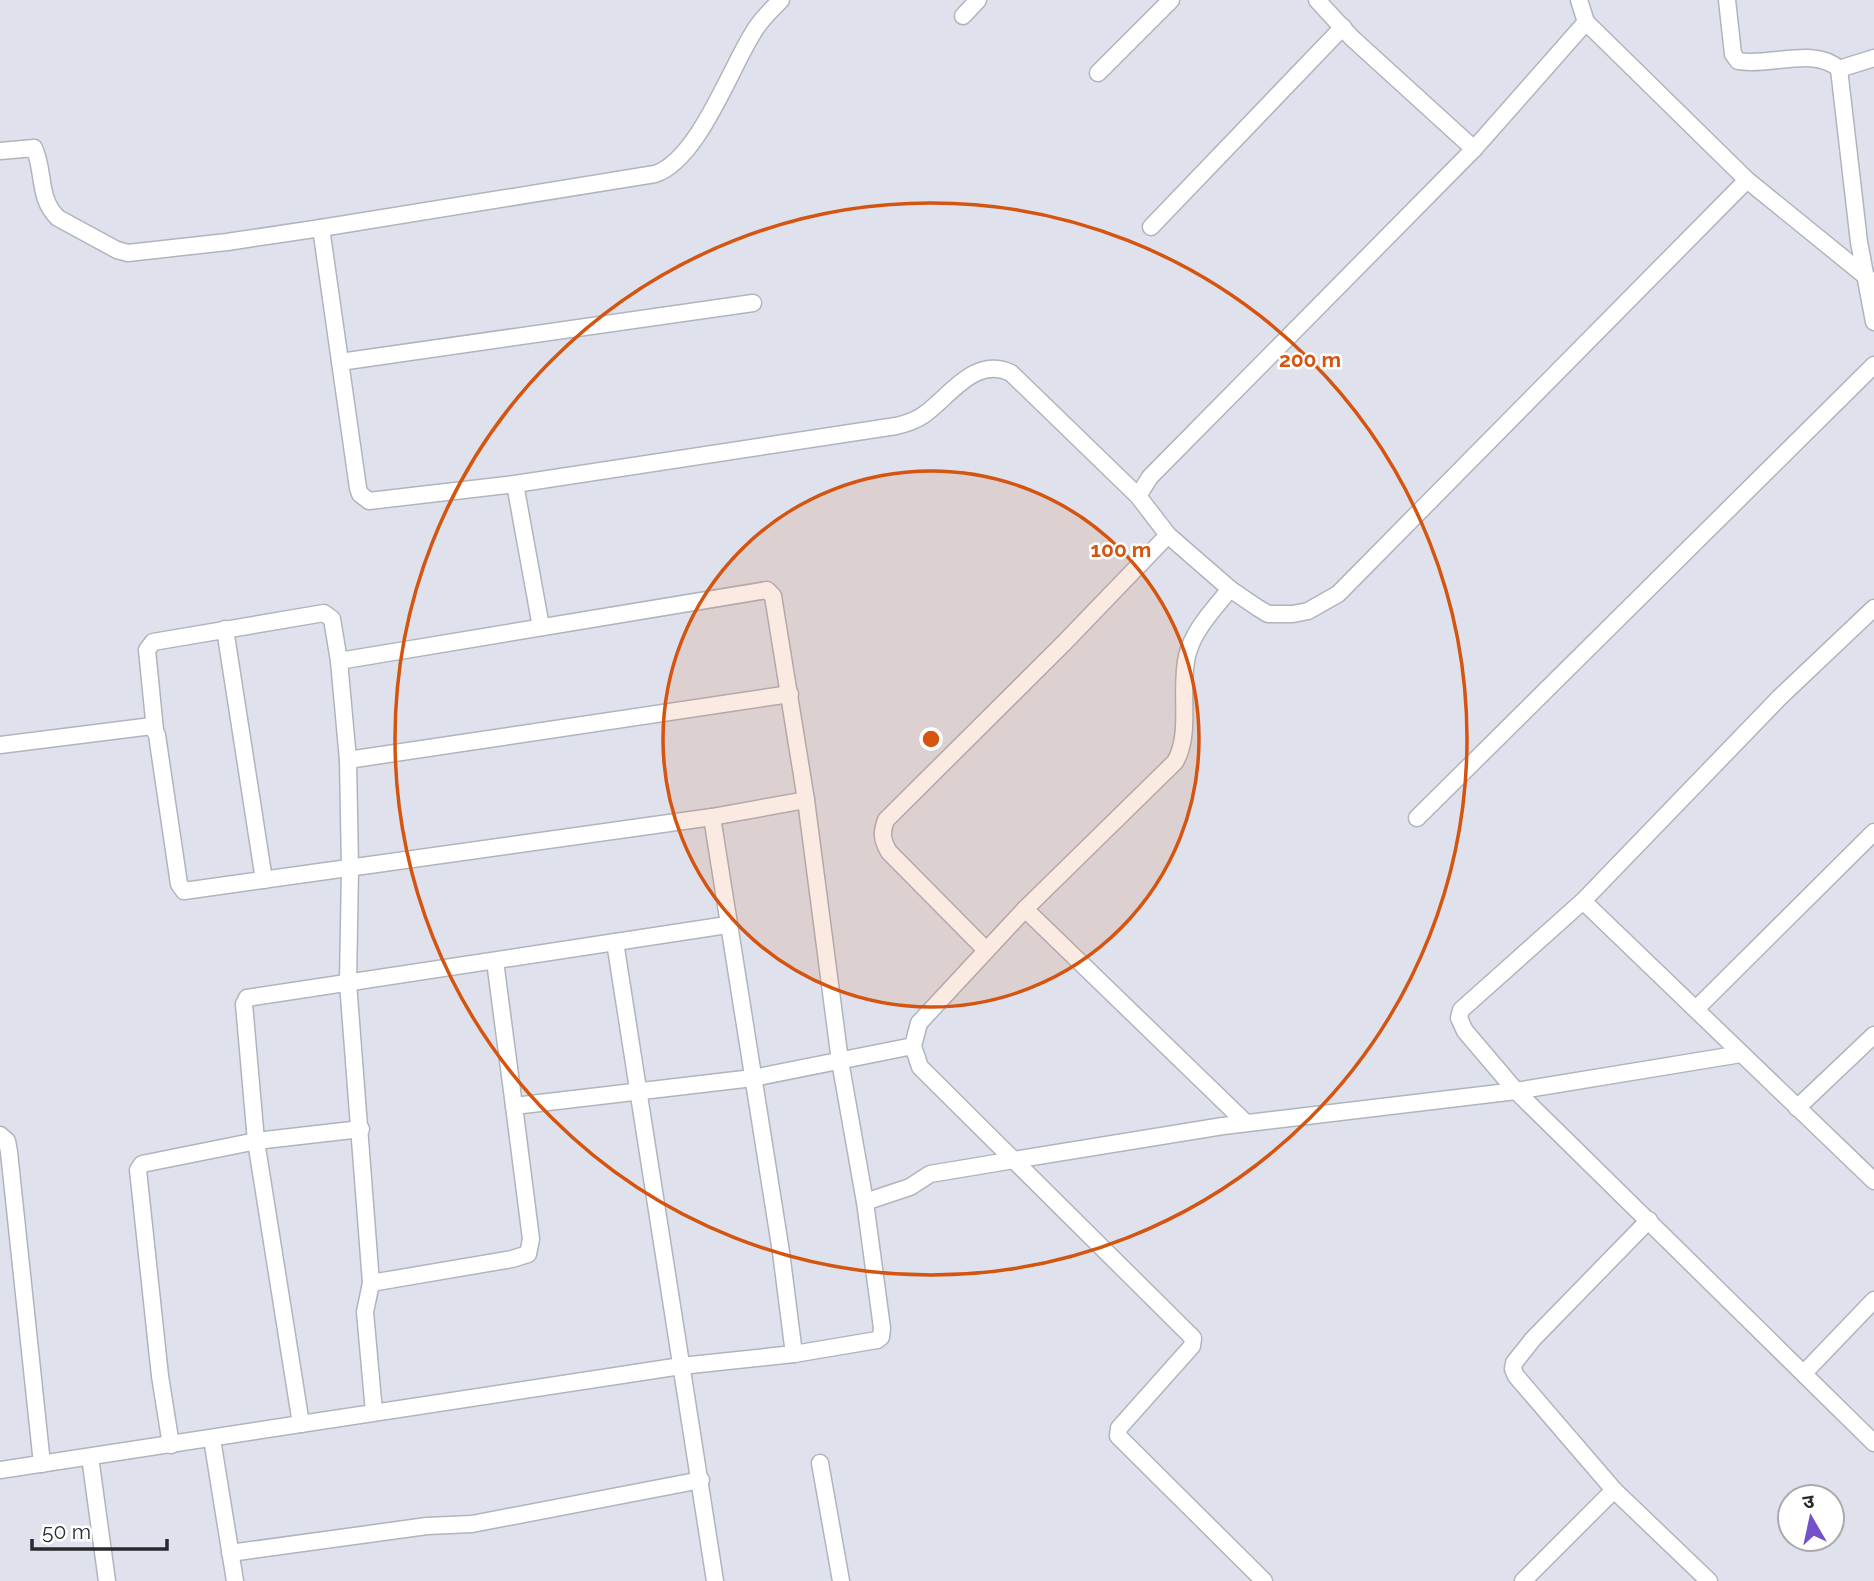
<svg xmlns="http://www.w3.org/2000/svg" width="1874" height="1581" font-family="Raleway,'Noto Sans Devanagari',sans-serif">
  <rect width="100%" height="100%" fill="#dfe2ec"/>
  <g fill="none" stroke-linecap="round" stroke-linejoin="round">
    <g stroke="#b0b4bd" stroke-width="19">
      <g id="minor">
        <path d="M1317,0L1352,38L1474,149"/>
        <path d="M1579,0L1586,22L1747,180L1874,283"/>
        <path d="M1727,0L1733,54L1738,61C1769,67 1815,46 1839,69L1874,58"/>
        <path d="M963,16L978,0"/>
        <path d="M1839,69L1859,242L1874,322"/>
        <path d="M1098,73L1171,0"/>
        <path d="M0,151L34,148C45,171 37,198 58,218L117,250L128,253L227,242L321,228L655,174C698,160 730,69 753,33C760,20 771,10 781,0"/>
        <path d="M1151,227L1343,27"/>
        <path d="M321,228L358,488L360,494L369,501L515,484L896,426C905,424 914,421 922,416C949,398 974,355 1011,373L1138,496L1168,535L1230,589L1258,608L1268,614H1293L1308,611L1338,594L1747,180"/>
        <path d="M340,362L753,303"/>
        <path d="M515,484L541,627"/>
        <path d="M1138,496L1150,477L1474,149L1586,22"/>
        <path d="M1230,589C1214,609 1193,630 1187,656C1179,689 1192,734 1175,762L1025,909L919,1023L913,1046L920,1067L1193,1338L1192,1346L1119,1428L1118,1436L1264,1581"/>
        <path d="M1874,608L1780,697L1583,901L1461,1010L1459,1018L1465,1031L1516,1091L1874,1443"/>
        <path d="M225,629L264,880"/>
        <path d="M155,730L147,650L153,642L324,613L332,619L339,661"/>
        <path d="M0,745L152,726L157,735L179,884L184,891L712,817L806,800"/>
        <path d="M348,760L790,694"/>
        <path d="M712,817L781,1252L794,1354"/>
        <path d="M1417,818L1874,365"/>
        <path d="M1583,901L1874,1181"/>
        <path d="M1025,909L1246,1123"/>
        <path d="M615,942L715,1581"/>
        <path d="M986,950L889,852C882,840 881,833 886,820L1064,643L1168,535"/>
        <path d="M495,961L514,1106"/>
        <path d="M1696,1009L1874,832"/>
        <path d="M1797,1108L1874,1035"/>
        <path d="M361,1129L256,1141L244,1004L247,998L727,925"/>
        <path d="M0,1135L7,1141L9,1152L42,1464"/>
        <path d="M865,1202L910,1187L930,1174L1014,1160L1223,1126L1516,1091L1741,1054"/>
        <path d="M1649,1220L1533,1339L1514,1363L1513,1369L1516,1376L1614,1490L1709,1581"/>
        <path d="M371,1283L512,1259L528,1254L531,1239L514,1106L753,1078L913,1046"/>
        <path d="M1804,1373L1874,1300"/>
        <path d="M212,1439L235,1581"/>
        <path d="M171,1445L160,1376L138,1170L142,1164L256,1141L301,1424"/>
        <path d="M90,1457L107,1581"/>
        <path d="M820,1463L841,1581"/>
        <path d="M0,1470L681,1366L794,1354L877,1340L881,1337L882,1328L865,1202L840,1061L806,800L773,596L767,590L339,661L348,760L350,868L348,983L371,1283L365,1312L374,1412"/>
        <path d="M230,1553L427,1526L472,1524L701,1480"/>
        <path d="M1523,1581L1614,1490"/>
      </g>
    </g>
    <use href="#minor" stroke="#fff" stroke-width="16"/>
  </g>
  <circle cx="931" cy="739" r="268" fill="#d5540f" fill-opacity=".12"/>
  <g fill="none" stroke="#d5540f" stroke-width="3.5">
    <circle cx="931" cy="739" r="268"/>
    <circle cx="931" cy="739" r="536"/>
  </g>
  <circle cx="931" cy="739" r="10" fill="#d5540f" stroke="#fff" stroke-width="3.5"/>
  <g font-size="21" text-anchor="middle" font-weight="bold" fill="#d5540f" stroke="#fff" stroke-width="5" stroke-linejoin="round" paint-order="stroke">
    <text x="1310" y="367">200 m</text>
    <text x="1121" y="557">100 m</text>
  </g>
  <g transform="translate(1811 1518) rotate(351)"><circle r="33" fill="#ffffff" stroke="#a9aaab" stroke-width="2"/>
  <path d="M0-5L12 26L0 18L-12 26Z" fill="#7451cb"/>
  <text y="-10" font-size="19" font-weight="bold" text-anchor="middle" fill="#292a2e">उ</text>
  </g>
  <path d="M32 1539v10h135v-10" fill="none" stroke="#292a2e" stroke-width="3.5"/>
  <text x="42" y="1539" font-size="21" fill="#292a2e" stroke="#ffffff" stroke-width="5" paint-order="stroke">50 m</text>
</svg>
